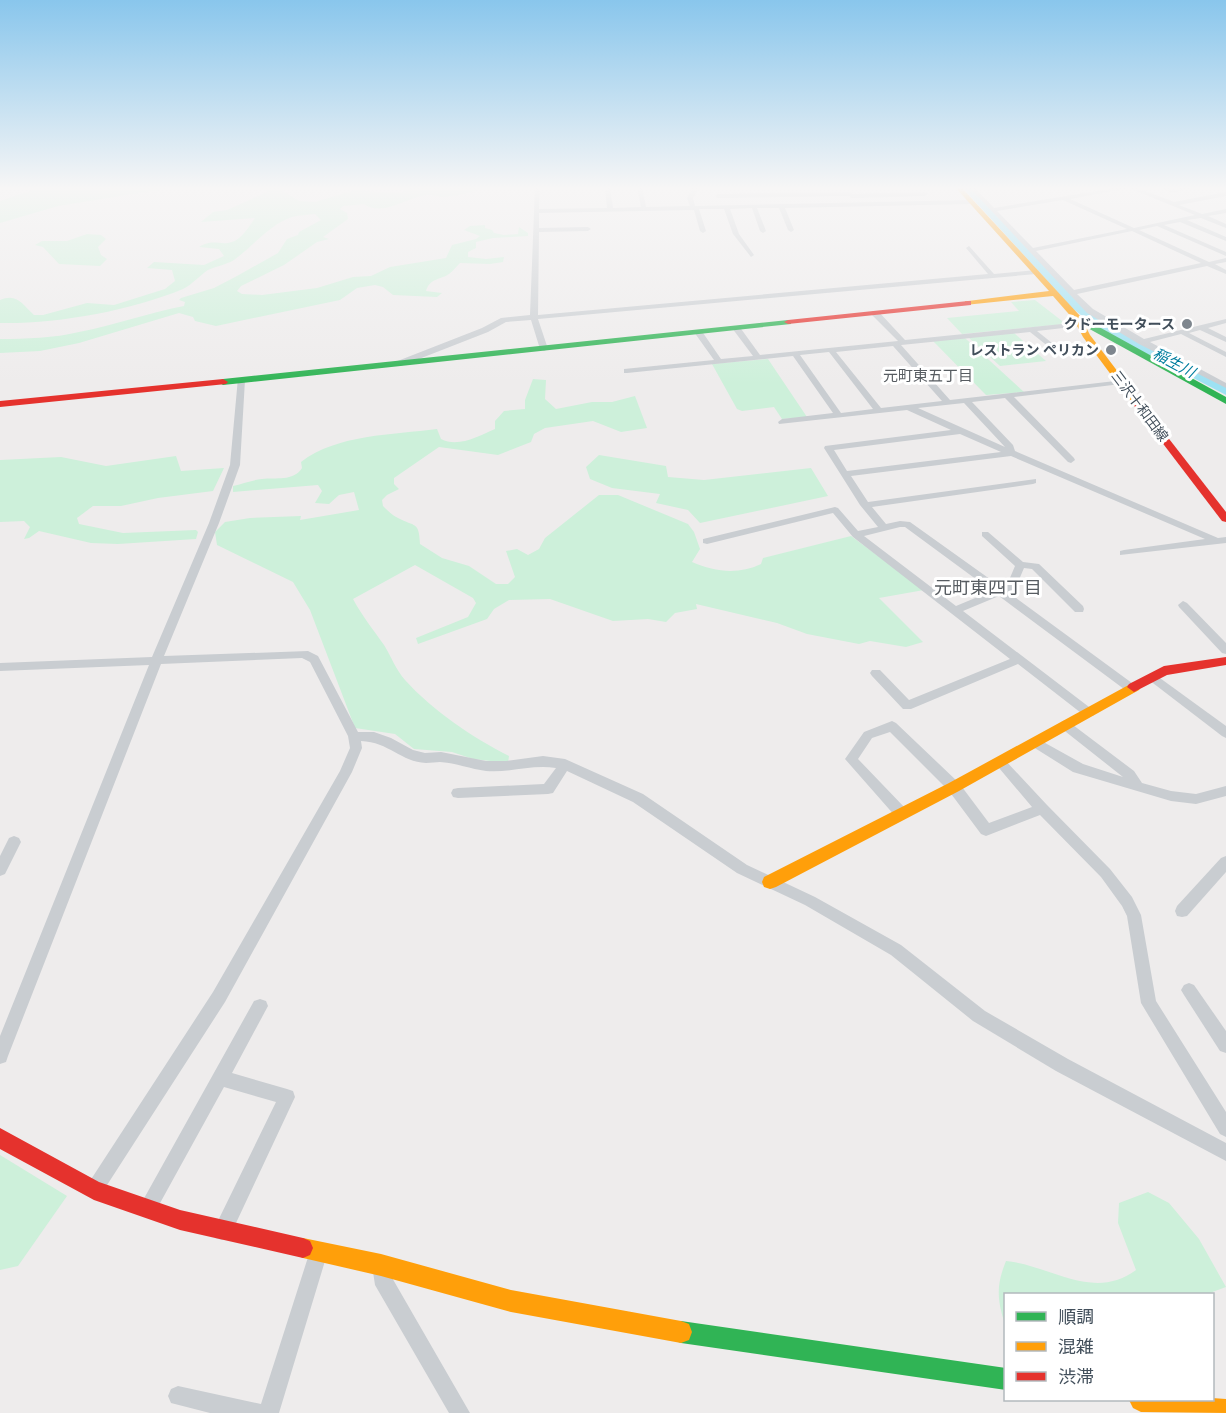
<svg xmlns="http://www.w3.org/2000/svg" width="1226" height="1413" font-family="Roboto,'Noto Sans JP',sans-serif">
  <rect width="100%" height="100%" fill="#eeecec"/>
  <g fill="#cdf0da">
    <path d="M42,187H176L58,206L0,223V201Z"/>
    <path d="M257,187L278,188L299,201L315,202L355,190L394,193L402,192L409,187H484C472,193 457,196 443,197C437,197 431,194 425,195C407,198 382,217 364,204L343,206L340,209L347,213L348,219L323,237L329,239L317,242L284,265L241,286L237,291L242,294L262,295L317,288L353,277L371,276L390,267L446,258L452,245L476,239L480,236L464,230L470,226L485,225V228L492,230L494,233L504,235L518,234L519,227L528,233V236L493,238L476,242V248L468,252V257L486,259L504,257L503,262L490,264L460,263C457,266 453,271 449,274C440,280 430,278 426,291L442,293L437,297L393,295L383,287L375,285L357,288L340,300L216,326L195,321L193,317L179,313L79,343L40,351L0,353V339C26,339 54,338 79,332C115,325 148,313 184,306L185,302L179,300L181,298L214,288L237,276L278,253L287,239L298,235L299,232L321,220L315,214C308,215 299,215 292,217C270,224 252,247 234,260C226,265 216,266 208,270C200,275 193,284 183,289C129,311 58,324 0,323V300C17,293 22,304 34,315H43L87,303L114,305L165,289L175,281L172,270L147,268L154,262L204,265L224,256L219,249L199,247C213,238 220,246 232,242C242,239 250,225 255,218L201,222L213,212L227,210L267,192Z"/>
    <path d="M87,234L101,235L106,239L98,247L101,255L107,259L100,266L59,264L43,247L35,245L42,241H67Z"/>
    <path d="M1035,300L1066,324L962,334L947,318L1019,311L1011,302Z"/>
    <path d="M1014,333L1046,361L1000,366L968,337Z"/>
    <path d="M965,338L1024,392L986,395L933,341Z"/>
    <path d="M768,359L807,417L782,419L774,407L742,411L737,409L712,364Z"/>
    <path d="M533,379L546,380L545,399L556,409L592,402H612L635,396L647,428L621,432L593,421L545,428L534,434L531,442L498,455L439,447L394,478V484L399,489L387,495L382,500L383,506C387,510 392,515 398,518C415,527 419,521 420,544L442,558L469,566L496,584H508L515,577L506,551L517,549L528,555L539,549L545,538L599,495H618L688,524L694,532L700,549L692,562C715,572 738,575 761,564L763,558L851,536L924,590L879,598L923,642L906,647L870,641L859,644L807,634L777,623L696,604L697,609L675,613L666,622L648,619L613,621L550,599L509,600L494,609L487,619L418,644L416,638L468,617L476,603L473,598L415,565L353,599C362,616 373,629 384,645C391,656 396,670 405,680C432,710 473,738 509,756L508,763L473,759L452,752L414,749L395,734L355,728L310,610L293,582L217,545L215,532L225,522L250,518L301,516L300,520L359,510L354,492L339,495L329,504L315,503L322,491L318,485L233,492V486C242,484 252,480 262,479C276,477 293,482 302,468L301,462C337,434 393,435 437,429L441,439C458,448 479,436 495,429V421L504,411L525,409V400Z"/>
    <path d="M599,455L666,466L668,477L704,480L811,468L828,496L700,523L688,510L656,503L660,494L612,488L590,479L586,467Z"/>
    <path d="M176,456L181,471L224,468L213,491L158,498L121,506H93L77,518L79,524L123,533L196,530L198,532L196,539L118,544L91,543L39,531L29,538L24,539L30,527L24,521L0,522V460L61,457L106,466Z"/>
    <path d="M0,1155L67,1196L18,1266L0,1270Z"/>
    <path d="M1148,1192L1169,1203L1199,1239L1226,1287L1207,1294H1006L1005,1324C997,1300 996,1285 1006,1261C1050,1265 1093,1302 1136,1270L1118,1223L1119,1203Z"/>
  </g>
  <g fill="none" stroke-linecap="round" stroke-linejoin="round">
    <path fill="#9ce1f3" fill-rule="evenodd" d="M962,187H972L1080,304L1107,323L1226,386V395L1099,329L1072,308Z"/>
    <g fill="#c9cdd1" fill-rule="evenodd">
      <path d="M535,187H540L539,209L607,208L605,187H610L613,208L641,207L637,187H642L646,207L690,206L687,198L692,190V187H696L698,190L693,198L695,206L971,200L974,202L971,204L785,208L794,230L791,232L788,230L779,208H757L766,231L763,233L760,231L752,208L730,209L739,234L754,255L751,257L733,234L724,209H699L706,231L703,233L700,231L694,210L539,213V228L588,227L591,229L588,231L539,232L538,315L988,274L966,248L969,246L994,274L1036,270L1039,272L1036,274L538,319L548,349L544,351L540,349L531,320L506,322L488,332L401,366H395V362L482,328L501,318L530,315Z"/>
      <path d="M969,187H974L994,208L1121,187H1135L1174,202L1226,192V196L1179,205L1202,214L1226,209V213L1208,216L1226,224V228L1201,218L1187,220L1226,237V241L1180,222L1164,225L1226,252V256L1157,226L1139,230L1209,262L1226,258V262L1215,264L1226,270V274L1207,266L1077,294L1093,309L1144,339L1226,319V323L1208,328L1226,337V342L1200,330L1189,333L1226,352V357L1181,334L1150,342L1226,383V388L1139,344L1087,313ZM1129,188L1195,215L1134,228L1070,199ZM1063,200L1127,229L1033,248L997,211ZM1132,231L1201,263L1074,290L1036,251Z"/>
      <path d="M1158,187H1165L1172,189L1198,187L1172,193Z"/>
      <path d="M850,192L853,194L925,192L928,194L925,196L852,198L849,196L718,198L715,196L718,194Z"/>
      <path d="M872,311H878L905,340L1081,322L1085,324L1081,326L1037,331L1062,351L1063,353L1059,355L1030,332L901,345L950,400L1124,380V384H1121L1014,397L1074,458L1075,460L1071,463L1068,462L1005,398L972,402L1013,445L1015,451L1218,538L1226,537V543L1120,555V551L1124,550L1205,539L1011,456L851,476L868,502L1036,479V483L1033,484L872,507L886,524L900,521L910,522L1001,587L1007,585L1015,566L982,536V532H988L1023,562L1039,564L1083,606L1084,609L1083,612H1075L1032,569L1024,568L1015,589L1008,592L1136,686L1138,689L1136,692H1128L999,596L963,611L1093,710L1095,713L1093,716H1085L1018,664L911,709H903L872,676L870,673L872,670H880L909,700L1010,659L853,537L833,513L707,544L703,543V539L835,507L838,508L858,531L878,527L860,505L824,448L825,446L951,430L907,410L779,424L778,422L782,419L833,413L793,356L627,373H624V369L714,360L694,332L698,330H701L721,359L753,356L732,328L736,326H739L760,355L898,341L872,315ZM893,346L942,401L881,408L836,352ZM829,352L873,409L841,413L800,355ZM964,403L1005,447L918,408ZM960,434L1001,452L847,471L834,450ZM900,527H905L992,591L956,606L864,536Z"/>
      <path d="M238,378L245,380L240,465L219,523L164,656L308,651L318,656L358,732H374L391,738L413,750L425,753L441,752L486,761H506L543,756L565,759L643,794L747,865L815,897L901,945L985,1011L1068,1059L1226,1143V1161L1056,1071L973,1021L891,955L805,905L737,873L633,802L567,771L553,793L548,794L458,798L453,797L451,793L453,789L458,788L544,784L556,768C532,764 510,773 486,771C471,769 456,763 440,762C436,762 431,763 426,763C401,762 389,742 361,741L362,748L352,772L225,1002L100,1196L94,1199L88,1196L85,1190L88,1184L213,992L340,771L350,748L348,736L310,662L302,658L161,664L8,1056L6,1062L0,1064V1036L149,665L0,671V663L152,657L209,523L230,465Z"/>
      <path d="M1183,601L1187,603L1226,643V654L1222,653L1179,607L1178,605Z"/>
      <path d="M1153,673L1226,726V738L1222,736L1149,680L1147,677L1149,674Z"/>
      <path d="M1065,720L1069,722L1134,771L1142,783L1171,791L1196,794L1226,786V796L1196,804L1171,801L1073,772L1030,745L1028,742L1030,739H1038L1083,764L1123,777L1061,728L1059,725L1061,722Z"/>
      <path d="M892,721L896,723L959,783L989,823L1032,807L994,762L996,759H1004L1047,805L1110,869L1132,897L1141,915L1156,1001L1226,1112V1137L1220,1134L1141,1003L1127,916L1122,906L1101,877L1040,815L986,836L981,834L949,791L890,732L872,738L858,759L906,809L908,813L906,817L901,818L896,817L845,759L864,732Z"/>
      <path d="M14,836L19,838L21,842L5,874L0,876V856L9,838Z"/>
      <path d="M1226,856V872L1187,916L1182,917L1177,916L1175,911L1177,906L1221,858Z"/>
      <path d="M1189,983L1194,985L1226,1031V1053L1220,1051L1184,995L1181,990L1184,985Z"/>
      <path d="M260,999L266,1001L268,1006L232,1073L287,1089L293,1091L295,1097L229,1238L222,1240L215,1238L213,1231L276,1102L224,1087L154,1214L148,1217L142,1214L139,1208L142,1202L254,1001Z"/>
      <path d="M319,1242L326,1244L328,1251L279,1413H210L171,1403L168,1396L171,1389L178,1386L261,1404L310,1251L312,1244Z"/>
      <path d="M381,1256L388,1258L391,1276L470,1413H449L375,1285L372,1265L374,1258Z"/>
    </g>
    <g fill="#30b455" fill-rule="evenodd">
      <path d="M1075,317H1081L1226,397V404L1075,321Z"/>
      <path d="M788,320H791V324L223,385L218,382L223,379Z"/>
      <path d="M681,1321L1006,1368V1390L681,1343L673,1340L670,1332L673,1324Z"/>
    </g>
    <g fill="#ff9f0a" fill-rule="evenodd">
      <path d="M955,187H961L1081,317L1090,335L1140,401L1138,403H1132L1083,337L1074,320L1053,296L965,305V301H968L1049,291Z"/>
      <path d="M1134,682L1139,684L1141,687L1139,690L959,791L776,887L770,889L764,887L762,882L764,877L949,783Z"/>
      <path d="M303,1238L381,1254L511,1290L681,1321L689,1324L692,1332L689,1340L681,1343L511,1312L381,1276L303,1258L296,1255L293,1248L296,1241Z"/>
      <path d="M1212,1398L1226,1399V1413L1141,1412L1133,1408L1129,1400H1212Z"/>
    </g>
    <g fill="#e5322d" fill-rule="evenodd">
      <path d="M968,301H971V305L788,324L784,322L788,320Z"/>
      <path d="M223,379L228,382L226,384L0,407V401Z"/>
      <path d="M1132,399H1138L1226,512V522L1222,521L1132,403Z"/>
      <path d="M1226,657V665L1167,675L1134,692L1127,687L1129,684L1164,666Z"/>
      <path d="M0,1128L99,1182L180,1210L303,1238L310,1241L313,1248L310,1255L303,1258L180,1230L94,1200L0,1149Z"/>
    </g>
  </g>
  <linearGradient id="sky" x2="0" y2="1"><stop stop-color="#89c6ec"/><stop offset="0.49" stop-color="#f7f6f6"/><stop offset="1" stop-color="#f7f6f6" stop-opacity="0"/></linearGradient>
  <rect width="1226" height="384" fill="url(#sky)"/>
  <g fill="#7e868e" stroke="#fff" stroke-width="2">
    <circle cx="1187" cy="324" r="6"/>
    <circle cx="1111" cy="350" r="6"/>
  </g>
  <g text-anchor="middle" stroke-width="6" stroke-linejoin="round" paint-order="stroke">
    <g font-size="14" font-weight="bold" fill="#424f5b" stroke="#fff" text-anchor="end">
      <text x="1175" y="329">クドーモータース</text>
      <text x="1099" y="355">レストラン ペリカン</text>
    </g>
    <g font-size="14" fill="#424f5b" stroke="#fff">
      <text transform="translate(1140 406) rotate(53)" y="5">三沢十和田線</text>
    </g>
    <g font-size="15" font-style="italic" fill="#027e9f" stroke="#fff">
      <text transform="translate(1174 363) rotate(28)" y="5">稲生川</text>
    </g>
    <g font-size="15" fill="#575c61" stroke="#fff">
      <text x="928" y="381">元町東五丁目</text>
    </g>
    <g font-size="18" fill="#575c61" stroke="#fff">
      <text x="988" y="594">元町東四丁目</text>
    </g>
  </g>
  <rect x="1004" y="1293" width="210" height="108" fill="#ffffff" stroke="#b3b9bd" stroke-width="1.5"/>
  <rect x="1016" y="1312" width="30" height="9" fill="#30b455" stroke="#b3b9bd" stroke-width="1.5"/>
  <text x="1058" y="1323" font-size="18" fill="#424f5b">順調</text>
  <rect x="1016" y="1342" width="30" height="9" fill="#ff9f0a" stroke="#b3b9bd" stroke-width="1.5"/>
  <text x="1058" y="1353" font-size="18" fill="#424f5b">混雑</text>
  <rect x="1016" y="1372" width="30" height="9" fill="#e5322d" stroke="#b3b9bd" stroke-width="1.5"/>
  <text x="1058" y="1383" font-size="18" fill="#424f5b">渋滞</text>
</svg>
